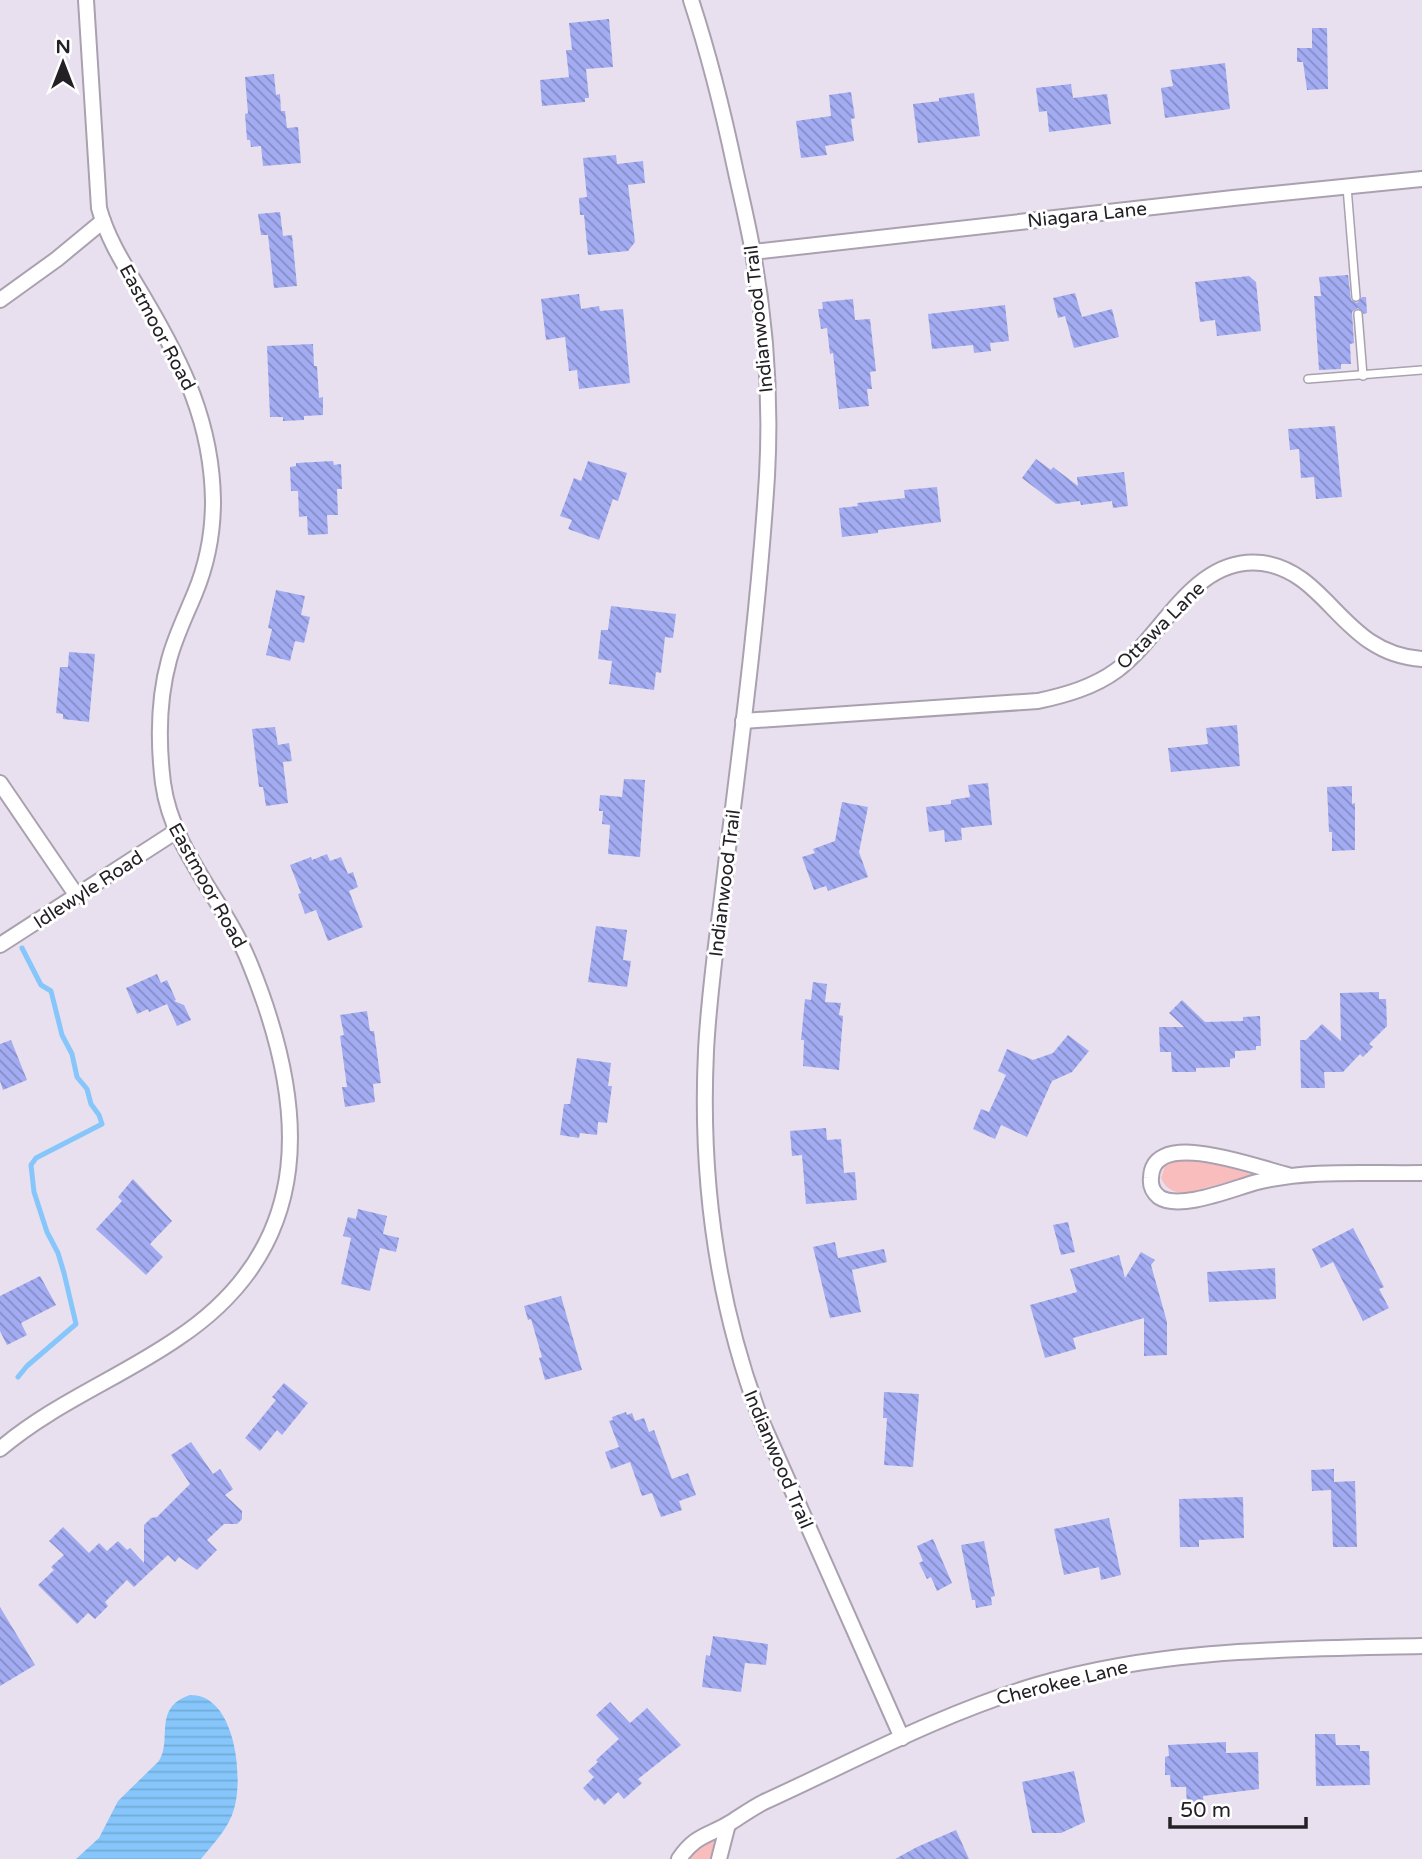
<svg xmlns="http://www.w3.org/2000/svg" width="1422" height="1859" font-family="'Varela Round',sans-serif">
  <defs>
    <pattern id="water-rules" width="6" height="5" patternUnits="userSpaceOnUse" patternTransform="scale(1.75)"><rect width="6" height="5" fill="#86c6fb"/><path d="M0 2.5h6" fill="none" stroke="#73aad7"/></pattern>
    <pattern id="building-back-hatch" width="6" height="6" patternUnits="userSpaceOnUse" patternTransform="scale(1.75)"><rect width="6" height="6" fill="#a3acf2"/><path d="M-1 5l2 2M0 0l6 6M5-1l2 2" fill="none" stroke="#848cc4"/></pattern>
  </defs>
  <rect width="100%" height="100%" fill="#e8e0ee"/>
  <g fill="#fabdbe">
    <path d="M1187,1160L1220,1165L1254,1175L1187,1193C1175,1193 1166,1190 1161,1178L1165,1166L1176,1161Z"/>
    <path d="M717,1837L712,1859H686L703,1843Z"/>
  </g>
  <path fill="url(#water-rules)" d="M190,1695C235,1694 244,1776 234,1809C229,1828 213,1844 201,1859H76L99,1838L118,1801L159,1761C173,1739 152,1708 190,1695Z"/>
  <g fill="none" stroke-linecap="round" stroke-linejoin="round">
    <path stroke="#86c6fb" stroke-width="5" d="M18,1377L27,1366L76,1324L64,1273L58,1253L47,1232L34,1192L31,1165L36,1158L102,1124L99,1115L91,1104L87,1089L77,1077L72,1054L62,1035L51,991L41,985L22,948"/>
  </g>
  <g fill="url(#building-back-hatch)">
    <path d="M609,19L613,67L586,69L589,98H585V102L542,106L540,80L569,77L566,50H572L569,23Z"/>
    <path d="M1312,28H1327L1328,89L1307,90L1303,62H1297V48H1312Z"/>
    <path d="M1225,63L1230,109L1165,118L1161,88L1173,86L1170,70Z"/>
    <path d="M274,74L276,95L280,94L281,111H285L287,128L298,127L301,163L263,166L261,146L251,147L250,140H247L245,114L248,113L245,77Z"/>
    <path d="M1071,84L1073,98L1107,94L1111,124L1049,132L1047,111L1039,112L1036,88Z"/>
    <path d="M851,92L855,118L851,119L854,141L825,146L827,155L801,158L796,121L831,116L829,95Z"/>
    <path d="M974,93L980,136L918,143L913,104L939,101V98Z"/>
    <path d="M616,155L617,164L643,161L645,183L628,185L635,242L628,251L588,255L584,215H580L579,198L587,197L583,158Z"/>
    <path d="M280,212L283,236L292,235L297,286L274,288L268,235H261L258,214Z"/>
    <path d="M1348,275L1351,300L1357,303L1362,297H1366L1367,313L1364,314L1358,308L1352,312L1354,343L1350,344L1351,364H1341V369L1319,370L1314,296H1321L1319,277Z"/>
    <path d="M1249,276L1256,282L1261,331L1217,336L1215,320L1200,322L1195,282Z"/>
    <path d="M1075,293L1082,317L1112,309L1119,337L1074,348L1065,316L1058,318L1053,298Z"/>
    <path d="M579,294L581,309L599,306L600,311L623,309L630,383L579,389L577,370L569,371L565,337L546,340L541,299Z"/>
    <path d="M853,299L855,320L870,319L876,371L870,372L872,389H867L869,406L839,409L833,353L830,354L827,328L821,329L818,309H823L822,302Z"/>
    <path d="M1005,305L1009,341L990,343L991,351L974,353L973,345L932,349L928,314Z"/>
    <path d="M313,344L314,366H317L319,398L323,397V415L304,416V420L283,421V417H270L267,346Z"/>
    <path d="M1335,426L1342,497L1316,499L1314,477L1301,478L1299,449L1290,450L1288,429Z"/>
    <path d="M1036,459L1051,470L1053,467L1078,486L1077,477L1124,472L1128,506L1113,508L1112,501L1081,505L1080,501L1056,504L1022,478Z"/>
    <path d="M333,461L334,465L341,464L342,489H337L338,515H327L328,534L308,535L307,516L299,517L298,491H291L290,467L296,466V463Z"/>
    <path d="M588,461L627,473L618,501L613,499L599,540L568,529L572,520L560,516L574,478L581,481Z"/>
    <path d="M937,487L941,522L878,530V533L842,537L839,508L858,506L857,503L905,498L904,490Z"/>
    <path d="M276,590L305,596L301,615L310,617L304,643L295,641L290,661L266,655L272,629L268,628Z"/>
    <path d="M611,606L676,614L673,638L665,637L661,673L656,672L654,690L609,684L612,661L598,659L601,630H608Z"/>
    <path d="M69,652L95,654L89,722L63,719V714L56,713L60,667H68Z"/>
    <path d="M1237,725L1240,766L1171,772L1168,748L1208,744L1206,728Z"/>
    <path d="M275,727L278,745L289,743L292,761L283,762L288,803L266,806L263,787H259L252,729Z"/>
    <path d="M624,779L645,780L640,857L608,854L610,825L602,824L603,811H599L600,795L622,797Z"/>
    <path d="M988,783L992,825L961,828L962,840L945,842L944,830L929,832L926,807L951,804V800L970,797L968,785Z"/>
    <path d="M1352,786V804L1355,803V850L1332,851V832H1329L1327,787Z"/>
    <path d="M842,802L868,807L859,852L868,877L828,891L826,886L814,890L802,857L815,853L813,849L835,841Z"/>
    <path d="M327,854L330,861L341,857L348,874L353,872L358,887L349,891L363,927L328,941L316,910L305,914L298,894L301,893L290,865L311,857L312,860Z"/>
    <path d="M596,926L627,930L623,960L631,961L627,987L588,982Z"/>
    <path d="M157,974L161,983L167,980L176,1000L174,1001L184,1005L191,1020L177,1026L167,1004L149,1012L148,1009L137,1014L126,988Z"/>
    <path d="M813,982L827,984L825,1002L841,1003L839,1015L843,1016L839,1070L803,1066L804,1040H801L805,999L811,1000Z"/>
    <path d="M1379,992V999H1386L1387,1026L1369,1044L1373,1047L1363,1057L1360,1054L1343,1072H1324L1325,1088H1301L1300,1040H1306L1322,1024L1341,1041L1340,993Z"/>
    <path d="M1182,1000L1205,1022L1243,1021V1017L1260,1016L1261,1046H1256V1050L1235,1051V1058L1230,1059V1067L1196,1068V1072H1172L1171,1052H1160L1159,1027H1184L1169,1013Z"/>
    <path d="M367,1011L370,1031H374L381,1083L373,1084L375,1102L345,1107L342,1087H347L340,1036L344,1035L340,1015Z"/>
    <path d="M1068,1035L1089,1051L1072,1072L1052,1081L1027,1137L1001,1125L995,1139L973,1129L981,1109L989,1112L1006,1075L998,1071L1007,1049L1033,1060L1053,1053Z"/>
    <path d="M11,1040L27,1080L3,1090L0,1081V1044Z"/>
    <path d="M577,1058L611,1063L608,1086H612L607,1123L598,1122L597,1135L580,1133L579,1138L560,1135L564,1104H570Z"/>
    <path d="M826,1128L827,1140L841,1139L844,1173L855,1172L857,1200L806,1204L802,1155L792,1156L790,1131Z"/>
    <path d="M133,1179L172,1221L150,1244L163,1257L146,1275L96,1229L122,1201L118,1197Z"/>
    <path d="M358,1209L387,1216L383,1234L399,1238L396,1252L380,1248L370,1291L341,1284L351,1238L343,1236L348,1217L356,1219Z"/>
    <path d="M1068,1222L1075,1252L1061,1255L1053,1225Z"/>
    <path d="M1353,1228L1384,1287L1379,1289L1389,1308L1363,1321L1333,1262L1321,1268L1312,1249Z"/>
    <path d="M835,1242L838,1258L884,1249L887,1262L852,1270L861,1312L830,1318L813,1247Z"/>
    <path d="M1141,1252L1155,1260L1151,1265L1167,1322V1355L1144,1356V1318L1073,1338L1076,1349L1045,1358L1030,1305L1077,1292L1070,1269L1119,1255L1125,1278Z"/>
    <path d="M1275,1268L1276,1299L1209,1302L1207,1272Z"/>
    <path d="M40,1276L56,1305L21,1323L27,1335L7,1345L0,1331V1296Z"/>
    <path d="M561,1296L582,1370L545,1380L539,1358L542,1357L531,1319L528,1320L524,1306Z"/>
    <path d="M284,1383L308,1403L282,1435L277,1430L260,1451L245,1438L276,1400L272,1397Z"/>
    <path d="M884,1392L919,1394L913,1467L884,1465L887,1418H883Z"/>
    <path d="M626,1412L627,1415L632,1413L635,1421L644,1418L649,1432L654,1430L672,1479L688,1473L696,1495L679,1501L682,1510L661,1517L652,1493L642,1496L630,1462L611,1469L605,1452L619,1447L609,1421L613,1420L612,1417Z"/>
    <path d="M191,1442L213,1474L220,1469L233,1489L225,1495L242,1511V1519L237,1524H224L207,1540L217,1550L197,1570L179,1557L175,1562L168,1555L134,1587L127,1580L105,1602L108,1606L95,1619L88,1613L77,1624L38,1585L54,1570L51,1567L64,1555L49,1541L63,1527L89,1553L99,1543L107,1551L118,1541L127,1550L130,1548L144,1563V1525L151,1518L157,1517L190,1484L171,1455Z"/>
    <path d="M1334,1469V1482L1355,1481L1357,1547H1333L1331,1490L1312,1491L1311,1470Z"/>
    <path d="M1243,1497L1244,1538L1199,1540V1547H1180L1179,1499Z"/>
    <path d="M1109,1518L1121,1575L1101,1580L1099,1567L1064,1575L1054,1529Z"/>
    <path d="M933,1539L952,1583L937,1591L931,1577L927,1579L919,1563L923,1561L917,1546Z"/>
    <path d="M984,1541L995,1596L991,1597L992,1605L976,1608L975,1600H972L961,1545Z"/>
    <path d="M0,1607L35,1665L0,1686Z"/>
    <path d="M713,1636L768,1644L766,1665L745,1663L741,1692L702,1687L706,1655L710,1656Z"/>
    <path d="M610,1702L630,1723L647,1708L681,1745L638,1779L642,1783L624,1799L618,1792L604,1805L598,1798L595,1801L583,1788L594,1777L588,1771L598,1762L596,1760L619,1739L596,1715Z"/>
    <path d="M1315,1734H1335L1336,1745H1360V1751H1369L1370,1785L1316,1786Z"/>
    <path d="M1226,1742V1753L1258,1752L1259,1789L1203,1796L1204,1805L1187,1806L1186,1787H1171L1170,1775H1165V1757L1169,1756L1168,1745Z"/>
    <path d="M1074,1771L1085,1822L1061,1833H1032L1022,1782Z"/>
    <path d="M956,1830L969,1859H895L917,1847Z"/>
  </g>
  <g fill="none" stroke-linecap="round" stroke-linejoin="round">
    <g stroke="#aaa1b0" stroke-width="10">
      <g id="service">
        <path d="M1347,187L1356,297"/>
        <path d="M1358,314L1363,376"/>
        <path d="M1308,379L1422,370"/>
      </g>
    </g>
    <g stroke="#aaa1b0" stroke-width="18">
      <g id="minor">
        <path d="M691,0C709,55 723,111 735,168C741,196 748,224 753,253C766,325 771,402 767,476C759,606 742,736 726,864C719,926 709,989 706,1051C700,1178 716,1301 761,1420L902,1738"/>
        <path d="M753,252L1233,198L1422,179"/>
        <path d="M0,300L57,259L103,221"/>
        <path d="M743,721L1038,701C1066,695 1094,687 1117,670C1163,636 1194,555 1262,563C1329,572 1342,654 1422,659"/>
        <path d="M0,783L77,896"/>
        <path d="M0,945L175,832"/>
        <path d="M1288,1175C1260,1169 1152,1126 1151,1178C1150,1186 1153,1192 1159,1197C1180,1211 1234,1188 1257,1182C1310,1169 1368,1174 1422,1173"/>
        <path d="M0,1449C54,1403 120,1378 178,1338C319,1244 307,1104 250,964C225,901 172,851 163,783C158,742 158,700 169,660C175,637 186,615 195,593C207,564 213,532 213,501C212,423 183,364 144,298C127,269 108,241 99,208L86,0"/>
        <path d="M679,1859C695,1835 708,1836 730,1823C741,1816 752,1808 764,1802C854,1761 942,1713 1037,1685C1162,1648 1293,1649 1422,1646"/>
        <path d="M719,1859L728,1824"/>
      </g>
    </g>
    <use href="#service" stroke="#fff" stroke-width="7"/>
    <use href="#minor" stroke="#fff" stroke-width="14"/>
  </g>
  <g text-anchor="middle" stroke-width="6" stroke-linejoin="round" paint-order="stroke">
    <g font-size="19" fill="#232026" stroke="#fff">
      <text transform="translate(1087 214) rotate(-6)" y="7">Niagara Lane</text>
      <text transform="translate(758 319) rotate(-96)" y="7">Indianwood Trail</text>
      <text transform="translate(158 327) rotate(62)" y="7">Eastmoor Road</text>
      <text transform="translate(1160 625) rotate(-45)" y="7">Ottawa Lane</text>
      <text transform="translate(724 883) rotate(-83)" y="7">Indianwood Trail</text>
      <text transform="translate(208 885) rotate(61)" y="7">Eastmoor Road</text>
      <text transform="translate(88 889) rotate(-33)" y="7">Idlewyle Road</text>
      <text transform="translate(779 1459) rotate(67)" y="7">Indianwood Trail</text>
      <text transform="translate(1062 1682) rotate(-14)" y="7">Cherokee Lane</text>
    </g>
  </g>
  <g transform="translate(63 63)" stroke="#ffffff" stroke-width="5" paint-order="stroke">
  <path d="M0-5L12 26L0 18L-12 26Z" fill="#232026"/>
  <text y="-10" font-size="19" font-weight="bold" text-anchor="middle" fill="#232026">N</text>
  </g>
  <path d="M1170 1817v10h136v-10" fill="none" stroke="#232026" stroke-width="3.5"/>
  <text x="1180" y="1817" font-size="21" fill="#232026" stroke="#ffffff" stroke-width="5" paint-order="stroke">50 m</text>
</svg>
